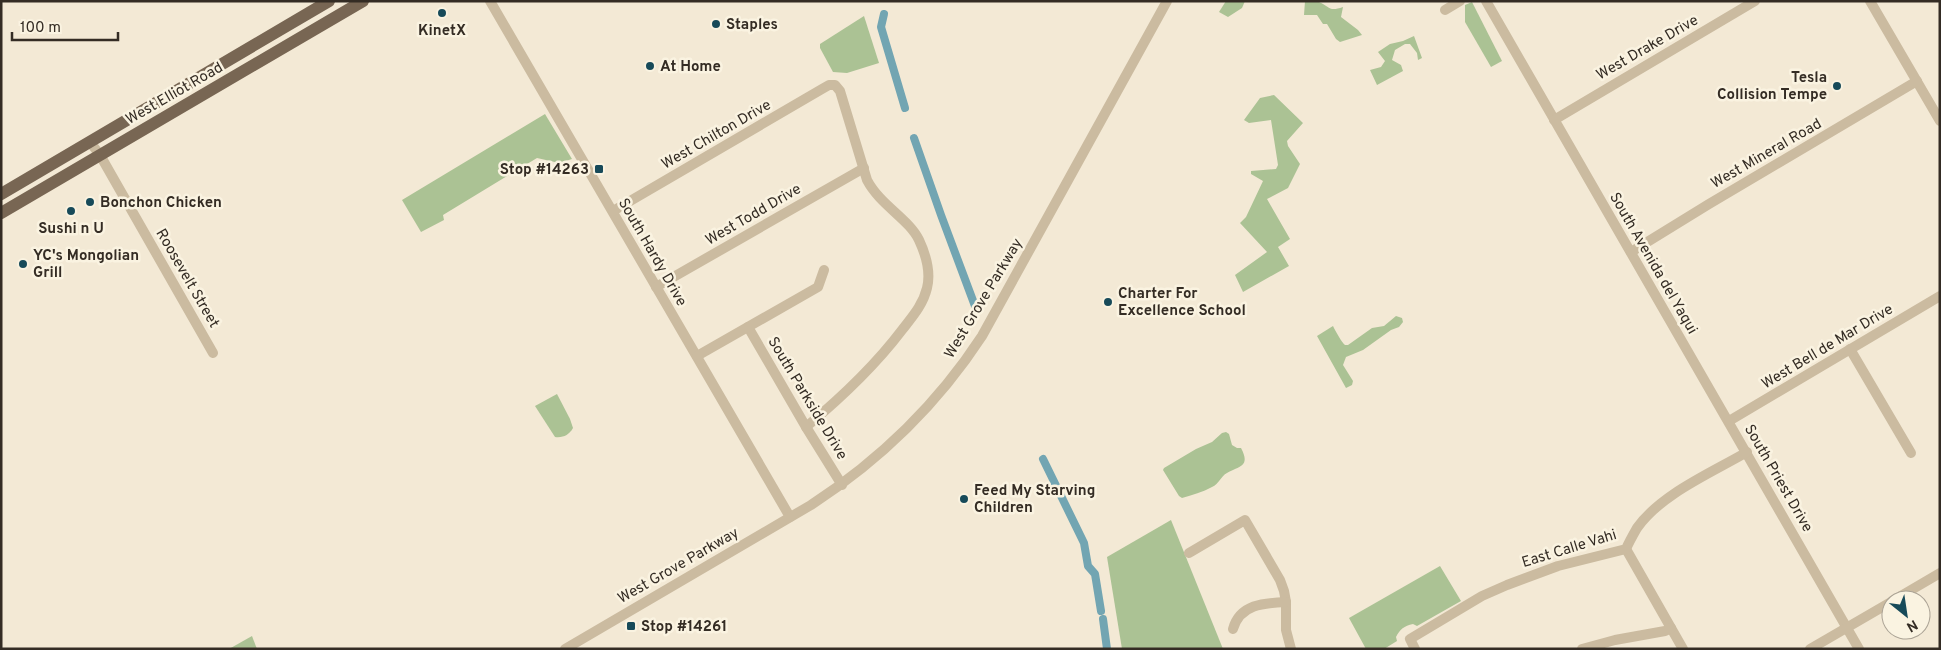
<svg xmlns="http://www.w3.org/2000/svg" width="1941" height="650" font-family="Overpass,sans-serif">
  <rect width="100%" height="100%" fill="#f3e9d5"/>
  <g fill="#abc294">
    <path d="M1226,1H1245L1242,8L1228,17L1219,12Z"/>
    <path d="M1305,1C1309,1 1315,0 1319,2C1330,7 1329,12 1343,7L1341,17L1358,30L1362,35L1340,42L1336,39L1327,24H1323L1317,15H1304Z"/>
    <path d="M1472,2L1502,61L1491,67L1465,22V5Z"/>
    <path d="M864,16L879,63L847,73L833,72L820,48V44Z"/>
    <path d="M1414,36L1422,58L1418,60L1417,53L1410,44H1405L1395,50L1392,60L1401,65L1403,71L1377,85L1370,70L1381,67L1385,61L1378,52L1390,44L1403,41Z"/>
    <path d="M1274,95L1303,123L1287,141L1288,146L1300,164L1288,188L1267,199L1290,239L1278,247L1289,266L1243,292L1235,275L1267,252L1240,223L1246,217L1263,181L1251,174V171L1276,169L1278,165L1271,120L1249,123L1244,120L1260,98Z"/>
    <path d="M545,114L572,159L559,163L537,158L443,215L444,220L421,232L402,200Z"/>
    <path d="M1396,316L1402,318L1403,322L1399,327L1391,330L1363,350L1346,357L1343,365L1353,381L1352,385L1346,388L1317,336L1333,326C1335,330 1342,343 1345,345H1348L1372,328L1384,326Z"/>
    <path d="M557,394L570,419L573,428C569,435 563,438 555,437L535,406Z"/>
    <path d="M1226,432L1229,434L1232,445L1237,448H1241C1251,467 1239,466 1227,473C1221,476 1219,484 1212,487C1203,492 1192,495 1182,498L1179,496L1163,470L1164,468L1196,449L1212,442L1222,433Z"/>
    <path d="M1171,520L1223,649H1122L1107,557Z"/>
    <path d="M1440,566L1461,601L1417,626L1413,624C1404,626 1400,629 1396,637L1397,641L1384,649H1366L1349,618Z"/>
    <path d="M252,636L257,649H229Z"/>
  </g>
  <g fill="none" stroke-linecap="round" stroke-linejoin="round">
    <g stroke="#72a5b2" stroke-width="8">
      <path d="M884,14L881,27L905,108"/>
      <path d="M914,138L941,215L975,306"/>
      <path d="M1043,459L1084,543L1088,566L1095,574L1101,611"/>
      <path d="M1103,619L1107,649"/>
    </g>
    <g stroke="#cbbba0" stroke-width="10">
      <path d="M490,1L790,517"/>
      <path d="M1486,1L1859,649"/>
      <path d="M1870,1L1940,121"/>
      <path d="M1445,10L1460,1"/>
      <path d="M1554,120L1755,1"/>
      <path d="M90,142L100,155L213,353"/>
      <path d="M613,211L822,89L829,85H835L840,91L867,180C880,205 909,219 919,240C926,255 931,272 927,288C923,305 912,317 902,330C874,367 842,397 806,427"/>
      <path d="M1631,252L1709,204L1917,81"/>
      <path d="M656,287L864,168"/>
      <path d="M748,327L806,427L842,485"/>
      <path d="M1850,349L1911,453"/>
      <path d="M697,356L818,287L824,270"/>
      <path d="M1729,421L1940,296"/>
      <path d="M1626,549L1683,649"/>
      <path d="M1189,553L1245,520L1280,580L1284,591L1286,602V630L1291,649"/>
      <path d="M1894,600L1940,573"/>
      <path d="M1233,629C1240,604 1264,603 1286,602"/>
      <path d="M565,649L811,505C880,460 937,405 982,336L1167,1"/>
      <path d="M1415,649L1410,639L1482,596L1507,585L1558,566L1626,549C1629,542 1633,535 1637,528C1661,494 1711,473 1747,452"/>
      <path d="M1582,649L1615,640L1665,631L1671,628"/>
      <path d="M1810,649L1891,602"/>
    </g>
    <g stroke="#786653" stroke-width="12">
      <path d="M1,194L329,1"/>
      <path d="M1,213L363,1"/>
    </g>
  </g>
  <g fill="#174a59" stroke="#faf3e1" stroke-width="2">
    <circle cx="442" cy="13" r="5"/>
    <circle cx="716" cy="24" r="5"/>
    <circle cx="650" cy="66" r="5"/>
    <circle cx="1837" cy="86" r="5"/>
    <rect x="594" y="164" width="10" height="10" rx="2.5"/>
    <circle cx="90" cy="202" r="5"/>
    <circle cx="71" cy="211" r="5"/>
    <circle cx="23" cy="264" r="5"/>
    <circle cx="1108" cy="302" r="5"/>
    <circle cx="964" cy="499" r="5"/>
    <rect x="626" y="621" width="10" height="10" rx="2.5"/>
  </g>
  <g text-anchor="middle" stroke-width="5" stroke-linejoin="round" paint-order="stroke">
    <g font-size="15" font-weight="bold" fill="#342c24" stroke="#faf3e1" text-anchor="start">
      <text x="726" y="29">Staples</text>
      <text x="442" y="35" text-anchor="middle">KinetX</text>
      <text x="660" y="71">At Home</text>
      <text x="1827" y="82" text-anchor="end">Tesla<tspan x="1827" dy="17">Collision Tempe</tspan></text>
      <text x="589" y="174" text-anchor="end">Stop #14263</text>
      <text x="100" y="207">Bonchon Chicken</text>
      <text x="71" y="233" text-anchor="middle">Sushi n U</text>
      <text x="33" y="260">YC's Mongolian<tspan x="33" dy="17">Grill</tspan></text>
      <text x="1118" y="298">Charter For<tspan x="1118" dy="17">Excellence School</tspan></text>
      <text x="974" y="495">Feed My Starving<tspan x="974" dy="17">Children</tspan></text>
      <text x="641" y="631">Stop #14261</text>
    </g>
    <g font-size="15" fill="#342c24" stroke="#faf3e1">
      <text transform="translate(1647 47) rotate(-30)" y="5">West Drake Drive</text>
      <text transform="translate(174 93) rotate(-30)" y="5">West Elliot Road</text>
      <text transform="translate(716 134) rotate(-30)" y="5">West Chilton Drive</text>
      <text transform="translate(1766 153) rotate(-30)" y="5">West Mineral Road</text>
      <text transform="translate(753 214) rotate(-30)" y="5">West Todd Drive</text>
      <text transform="translate(653 252) rotate(60)" y="5">South Hardy Drive</text>
      <text transform="translate(1654 263) rotate(60)" y="5">South Avenida del Yaqui</text>
      <text transform="translate(188 278) rotate(60)" y="5">Roosevelt Street</text>
      <text transform="translate(983 298) rotate(-59)" y="5">West Grove Parkway</text>
      <text transform="translate(1827 346) rotate(-31)" y="5">West Bell de Mar Drive</text>
      <text transform="translate(808 398) rotate(59)" y="5">South Parkside Drive</text>
      <text transform="translate(1779 478) rotate(60)" y="5">South Priest Drive</text>
      <text transform="translate(1569 548) rotate(-17)" y="5">East Calle Vahi</text>
      <text transform="translate(678 565) rotate(-30)" y="5">West Grove Parkway</text>
    </g>
  </g>
  <rect width="1941" height="650" fill="none" stroke="#342c24" stroke-width="5"/>
  <g transform="translate(1906 615) rotate(150)"><circle r="24" fill="#faf3e1" stroke="#aba395"/>
  <path d="M0-4L9 19L0 12L-9 19Z" fill="#174a59"/>
  <text y="-8" font-size="14" font-weight="bold" text-anchor="middle" fill="#342c24">N</text>
  </g>
  <path d="M12 32v8h106v-8" fill="none" stroke="#342c24" stroke-width="2.5"/>
  <text x="20" y="32" font-size="15" fill="#342c24" stroke="#faf3e1" stroke-width="4" paint-order="stroke">100 m</text>
</svg>
